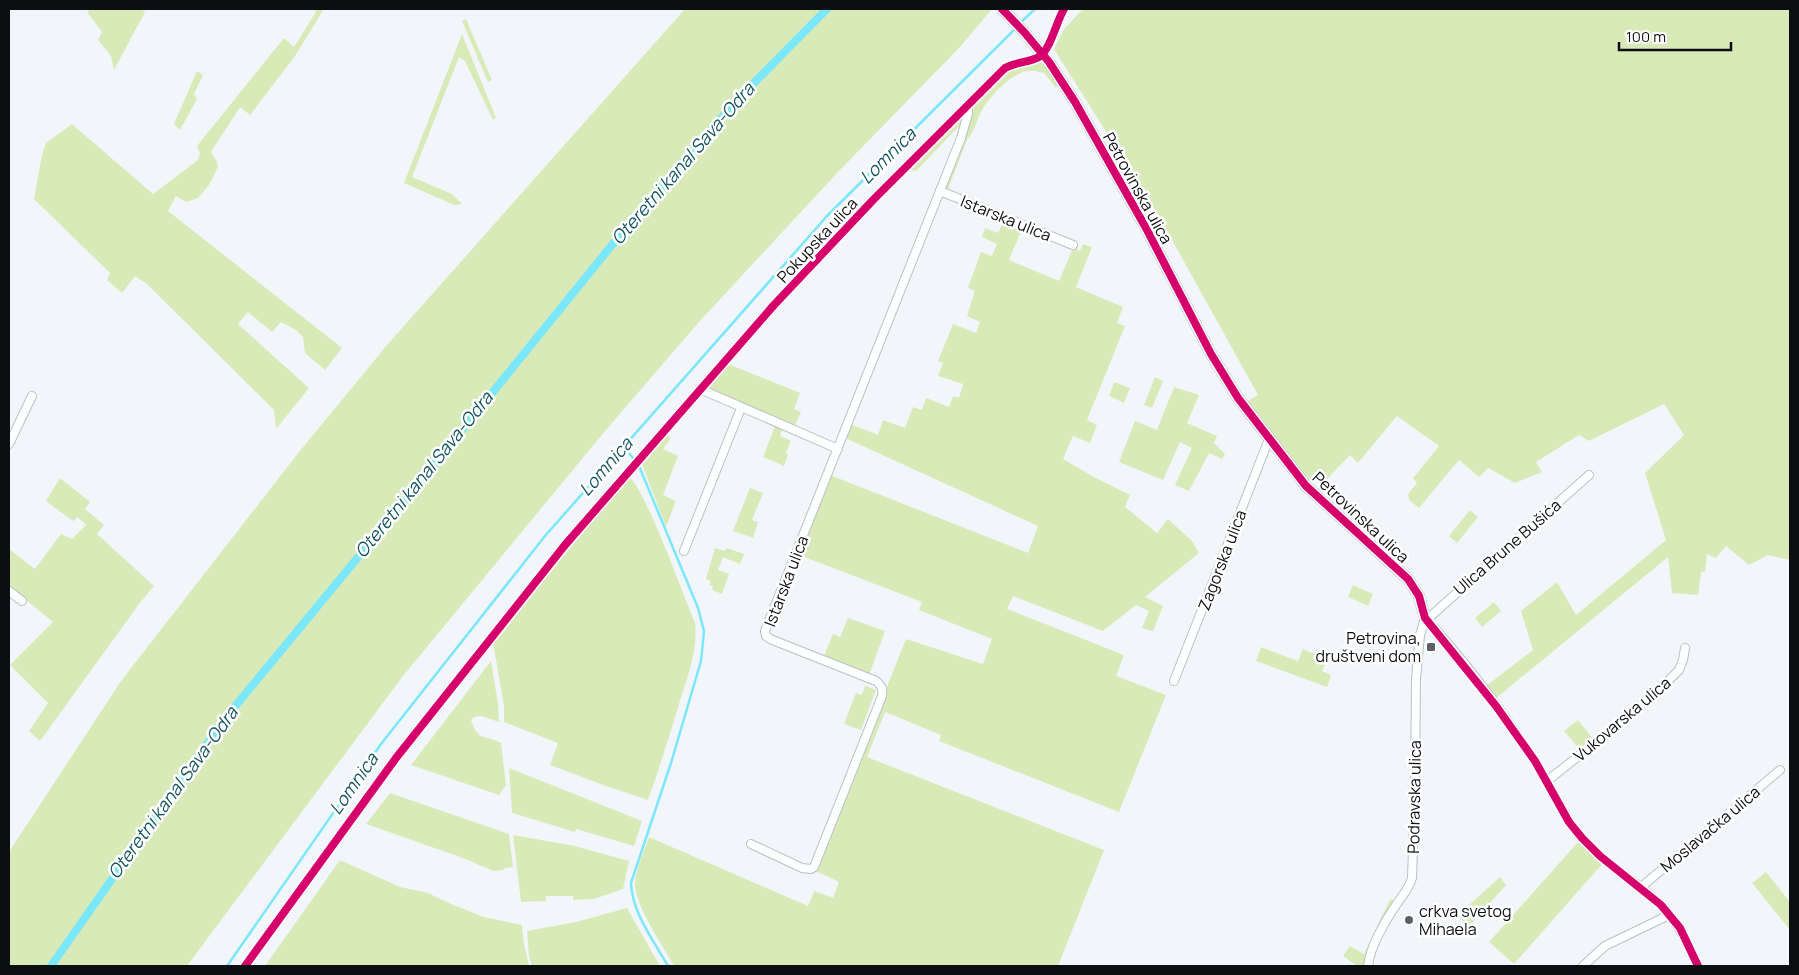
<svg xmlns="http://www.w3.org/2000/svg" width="1799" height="975" font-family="Manrope,sans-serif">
  <rect width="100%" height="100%" fill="#f2f6fa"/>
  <g fill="#d9eab9">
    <path d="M90,9H142L145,12L114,70L111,56L98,40L102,32L87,12Z"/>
    <path d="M314,9H324L295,56L250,115L240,107L211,152L217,162L218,167L209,185L198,198L186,202L176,196L168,211L342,348L325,370L305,353L303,337L296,330L281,322L272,332L248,312L238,324L309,388L276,429L274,410L147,284L135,276L122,293L107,280L110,273L34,199L42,155L46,143L72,124L153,194L198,160L200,153L197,146L284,38L294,47L316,12Z"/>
    <path d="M685,9H992L960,47L838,172L699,322L605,431L403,676L187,966H9V852L121,681L299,452L387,345Z"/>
    <path d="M1083,9H1790V560L1768,555L1749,565L1726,546L1716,558L1707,554L1705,571L1701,572L1698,595L1672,593L1668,557L1495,699L1486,686L1533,650L1521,611L1557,582L1576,615L1666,540L1645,473L1684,435L1664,404L1589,441L1579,435L1536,462L1542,472L1515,483L1488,468L1479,477L1459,460L1419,508L1409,500L1408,494L1417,483L1413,478L1439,446L1397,416L1358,463L1350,455L1326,480L1319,474L1309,483L1246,402L1258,395L1157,213L1054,49L1064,29Z"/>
    <path d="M466,19L492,80L488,82L462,21Z"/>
    <path d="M462,34L496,118L493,120L465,61L459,57L412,177L452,194L462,204L454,205L404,183Z"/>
    <path d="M1043,62L1058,83L1056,88L1044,73C1039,72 1033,70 1028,71C1014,72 993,93 985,105C977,116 976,130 967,140L948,189L943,187L974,104L1006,71L1012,68Z"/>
    <path d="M197,71L203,75L194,94L197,99L180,130L174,124Z"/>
    <path d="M964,114V121L916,171L908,169L962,115Z"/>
    <path d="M1004,220L1023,227L1009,260L1059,281L1073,248L1080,251L1083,244L1092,247L1076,287L1123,307L1117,323L1125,326L1087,420L1097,425L1090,443L1073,436L1063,459L1094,477L1130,495L1125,507L1157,533L1168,519L1192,541L1199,553L1145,597L1163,606L1153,631L1142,628L1149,611L1136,605L1103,631L1013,596L1007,609L1124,655L1116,676L1166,695L1119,812L939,741L941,735L885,712L867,757L1104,850L1058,966H674C664,948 635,905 635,885C635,870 644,852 649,837L808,906L814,891L833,898L839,882L814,870L906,639L983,664L992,639L919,610L922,602L799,555L830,475L1028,553L1038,526L845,438L850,424L878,435L883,420L905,428L913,407L922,410L926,398L949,407L953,396L959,398L963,384L938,376L943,363L938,361L953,324L976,333L980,322L967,316L975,291L968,288L981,252L992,256L997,244L982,237L985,228L998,233Z"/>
    <path d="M726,363L800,393L794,409L801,412L794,428L709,390L708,385Z"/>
    <path d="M1155,377L1163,381L1152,408L1144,405Z"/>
    <path d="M1114,382L1130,388L1124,403L1109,396Z"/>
    <path d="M1174,387L1199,395L1187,423L1217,436L1214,443L1225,454L1222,459L1209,453L1189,491L1175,485L1192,448L1180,442L1163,480L1119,462L1135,421L1157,430Z"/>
    <path d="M775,426L782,429L780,436L791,441L786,453L788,455L784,466L763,457Z"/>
    <path d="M665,434L671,438L663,449L678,456L663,495L676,501L666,527L641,462Z"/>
    <path d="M629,477C644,486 685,599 695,623C698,650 688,675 680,701C670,734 660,767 648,800L603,785L550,765L558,743L504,722V705L493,643L494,640Z"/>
    <path d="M60,478L90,502L85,509L104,525L97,534L154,586L139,604L40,741L29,731L48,703L10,665L53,622L9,586V549L35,569L61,534L72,539L86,525L78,517L73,521L46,501Z"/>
    <path d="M750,488L763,493L752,520L758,522L753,538L733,531Z"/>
    <path d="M1470,510L1478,517L1457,543L1449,536Z"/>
    <path d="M715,548L725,551L727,548L744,554L740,564L723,557L718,570L729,574L722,594L712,590L713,586L709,585L711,581L706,579Z"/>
    <path d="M1353,585L1373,594L1368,606L1348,597Z"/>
    <path d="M1494,602L1501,611L1482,627L1475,618Z"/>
    <path d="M848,618L885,631L869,675L823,658L833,634L840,637Z"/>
    <path d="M1261,647L1298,661L1303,649L1327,660L1322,671L1331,675L1327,687L1256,661Z"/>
    <path d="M491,661L498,704L499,722L481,716L474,717L471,720C479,743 484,734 501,743L506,785L499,795L411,765Z"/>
    <path d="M865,686L876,690L861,730L844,724L856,693L862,695Z"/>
    <path d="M1578,720L1594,740L1581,751L1564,731Z"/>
    <path d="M509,768L642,821L634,846L576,829L575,832L512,813Z"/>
    <path d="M390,793L509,834L513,867L505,868L503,870L493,871L463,858L366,824Z"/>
    <path d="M513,835L575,846L629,861L623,889L594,899L573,900V896H546V901L521,902Z"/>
    <path d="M1578,842L1603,863L1514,964L1489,942Z"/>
    <path d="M340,860L400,887L428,893L451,904L484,917L522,925L524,944L529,966H265Z"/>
    <path d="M1766,872L1790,902V930L1752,883Z"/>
    <path d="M1500,877L1506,885L1469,926L1457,916Z"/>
    <path d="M1390,899L1395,902L1365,966H1357L1343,956L1350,946L1364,954Z"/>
    <path d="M627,908L660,966H532L529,956L527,931L576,922Z"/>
  </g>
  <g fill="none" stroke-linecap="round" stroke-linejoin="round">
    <g stroke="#7ae7fa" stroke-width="2.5">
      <path d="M1019,24L1035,9"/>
      <path d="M623,446L633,458"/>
      <path d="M639,466L698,608L704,631L701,661L671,763L631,883C632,913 654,941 668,966"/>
      <path d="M227,966L381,744L545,536L827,216L1016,28"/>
    </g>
    <path stroke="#7ae7fa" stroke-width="8" d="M51,966L223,721L411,493L629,224L737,100L827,9"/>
    <g stroke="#bcc0c3" stroke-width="10">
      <g id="minor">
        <path d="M940,191L1073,245"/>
        <path d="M700,389L838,449"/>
        <path d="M9,444L32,396"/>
        <path d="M684,551L741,408"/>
        <path d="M9,591L22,601"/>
        <path d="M1425,618C1466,662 1503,712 1535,762C1551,787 1562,814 1580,836C1603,864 1636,880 1661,905C1678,923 1688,944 1698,966"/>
        <path d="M1425,618L1432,615L1589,475"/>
        <path d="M1174,681L1269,439"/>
        <path d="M1547,781L1610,731L1665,684L1679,670L1683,660L1685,648"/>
        <path d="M751,844L802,868L811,869L814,867L882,696C883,689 882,686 876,681L770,639L766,636L765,631L961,138L968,114V104"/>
        <path d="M1640,888L1780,770"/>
        <path d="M245,966L396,758L565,545L774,305L874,199L1005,68C1015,62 1028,63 1039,57C1051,49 1056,22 1064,9"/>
        <path d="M1368,966C1370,947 1385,921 1396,905C1402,896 1409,889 1412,878L1415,792L1416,679L1420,635L1425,618"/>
        <path d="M1583,966L1605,946L1669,915"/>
      </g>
    </g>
    <g stroke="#bcc0c3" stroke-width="12">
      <path id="tertiary" d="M1002,9L1025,33L1049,62L1075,102L1146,228L1211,354L1238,398L1306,486L1408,579L1419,596L1425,618"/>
    </g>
    <use href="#minor" stroke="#fdfefe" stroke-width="8"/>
    <use href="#tertiary" stroke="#fdfefe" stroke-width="10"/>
    <g stroke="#fff" stroke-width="11">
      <g id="cycleway">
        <path d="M1002,9L1025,33L1049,62L1075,102L1146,228L1211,354L1238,398L1306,486L1408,579L1419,596L1425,618L1496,706L1535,761L1569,822L1582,838L1600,856L1661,905L1680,928L1698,966"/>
        <path d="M245,966L396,758L565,545L774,305L874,199L1005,68C1015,62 1028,63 1039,57C1051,49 1056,22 1064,9"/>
      </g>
    </g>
    <use href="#cycleway" stroke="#d6006c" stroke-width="8"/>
  </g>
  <g fill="#5c6063" stroke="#fff" stroke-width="2">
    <rect x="1426" y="642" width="10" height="10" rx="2.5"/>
    <circle cx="1409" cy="920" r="5"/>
  </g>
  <g text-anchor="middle" stroke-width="5" stroke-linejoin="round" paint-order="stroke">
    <g font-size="16" fill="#0c0f12" stroke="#fff">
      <text transform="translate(1138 188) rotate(61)" y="6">Petrovinska ulica</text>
      <text transform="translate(1006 218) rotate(22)" y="6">Istarska ulica</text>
      <text transform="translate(817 240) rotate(-47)" y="6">Pokupska ulica</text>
      <text transform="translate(1361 517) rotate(43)" y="6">Petrovinska ulica</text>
      <text transform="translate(1507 547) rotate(-41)" y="6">Ulica Brune Bušića</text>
      <text transform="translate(1222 560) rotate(-69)" y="6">Zagorska ulica</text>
      <text transform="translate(786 581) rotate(-69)" y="6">Istarska ulica</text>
      <text transform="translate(1622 719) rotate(-40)" y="6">Vukovarska ulica</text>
      <text transform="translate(1414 797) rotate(-89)" y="6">Podravska ulica</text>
      <text transform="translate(1710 829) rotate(-40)" y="6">Moslavačka ulica</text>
    </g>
    <g font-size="16" fill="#0c0f12" stroke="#fff" text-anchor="end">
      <text x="1421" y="644">Petrovina,<tspan x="1421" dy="18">društveni dom</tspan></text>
      <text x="1419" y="917" text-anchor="start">crkva svetog<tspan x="1419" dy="18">Mihaela</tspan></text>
    </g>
    <g font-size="18" font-style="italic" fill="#175661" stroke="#fff">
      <text transform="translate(888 156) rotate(-45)" y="6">Lomnica</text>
      <text transform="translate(683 164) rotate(-49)" y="6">Oteretni kanal Sava-Odra</text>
      <text transform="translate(606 467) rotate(-49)" y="6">Lomnica</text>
      <text transform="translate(424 475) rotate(-51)" y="6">Oteretni kanal Sava-Odra</text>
      <text transform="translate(354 784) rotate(-55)" y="6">Lomnica</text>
      <text transform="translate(173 793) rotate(-54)" y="6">Oteretni kanal Sava-Odra</text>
    </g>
  </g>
  <rect width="1799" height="975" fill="none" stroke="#0c0f12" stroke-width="20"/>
  <path d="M1619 42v8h112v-8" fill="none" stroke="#0c0f12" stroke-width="2.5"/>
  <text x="1626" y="42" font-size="15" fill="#0c0f12" stroke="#ffffff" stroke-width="4" paint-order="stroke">100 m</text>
</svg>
